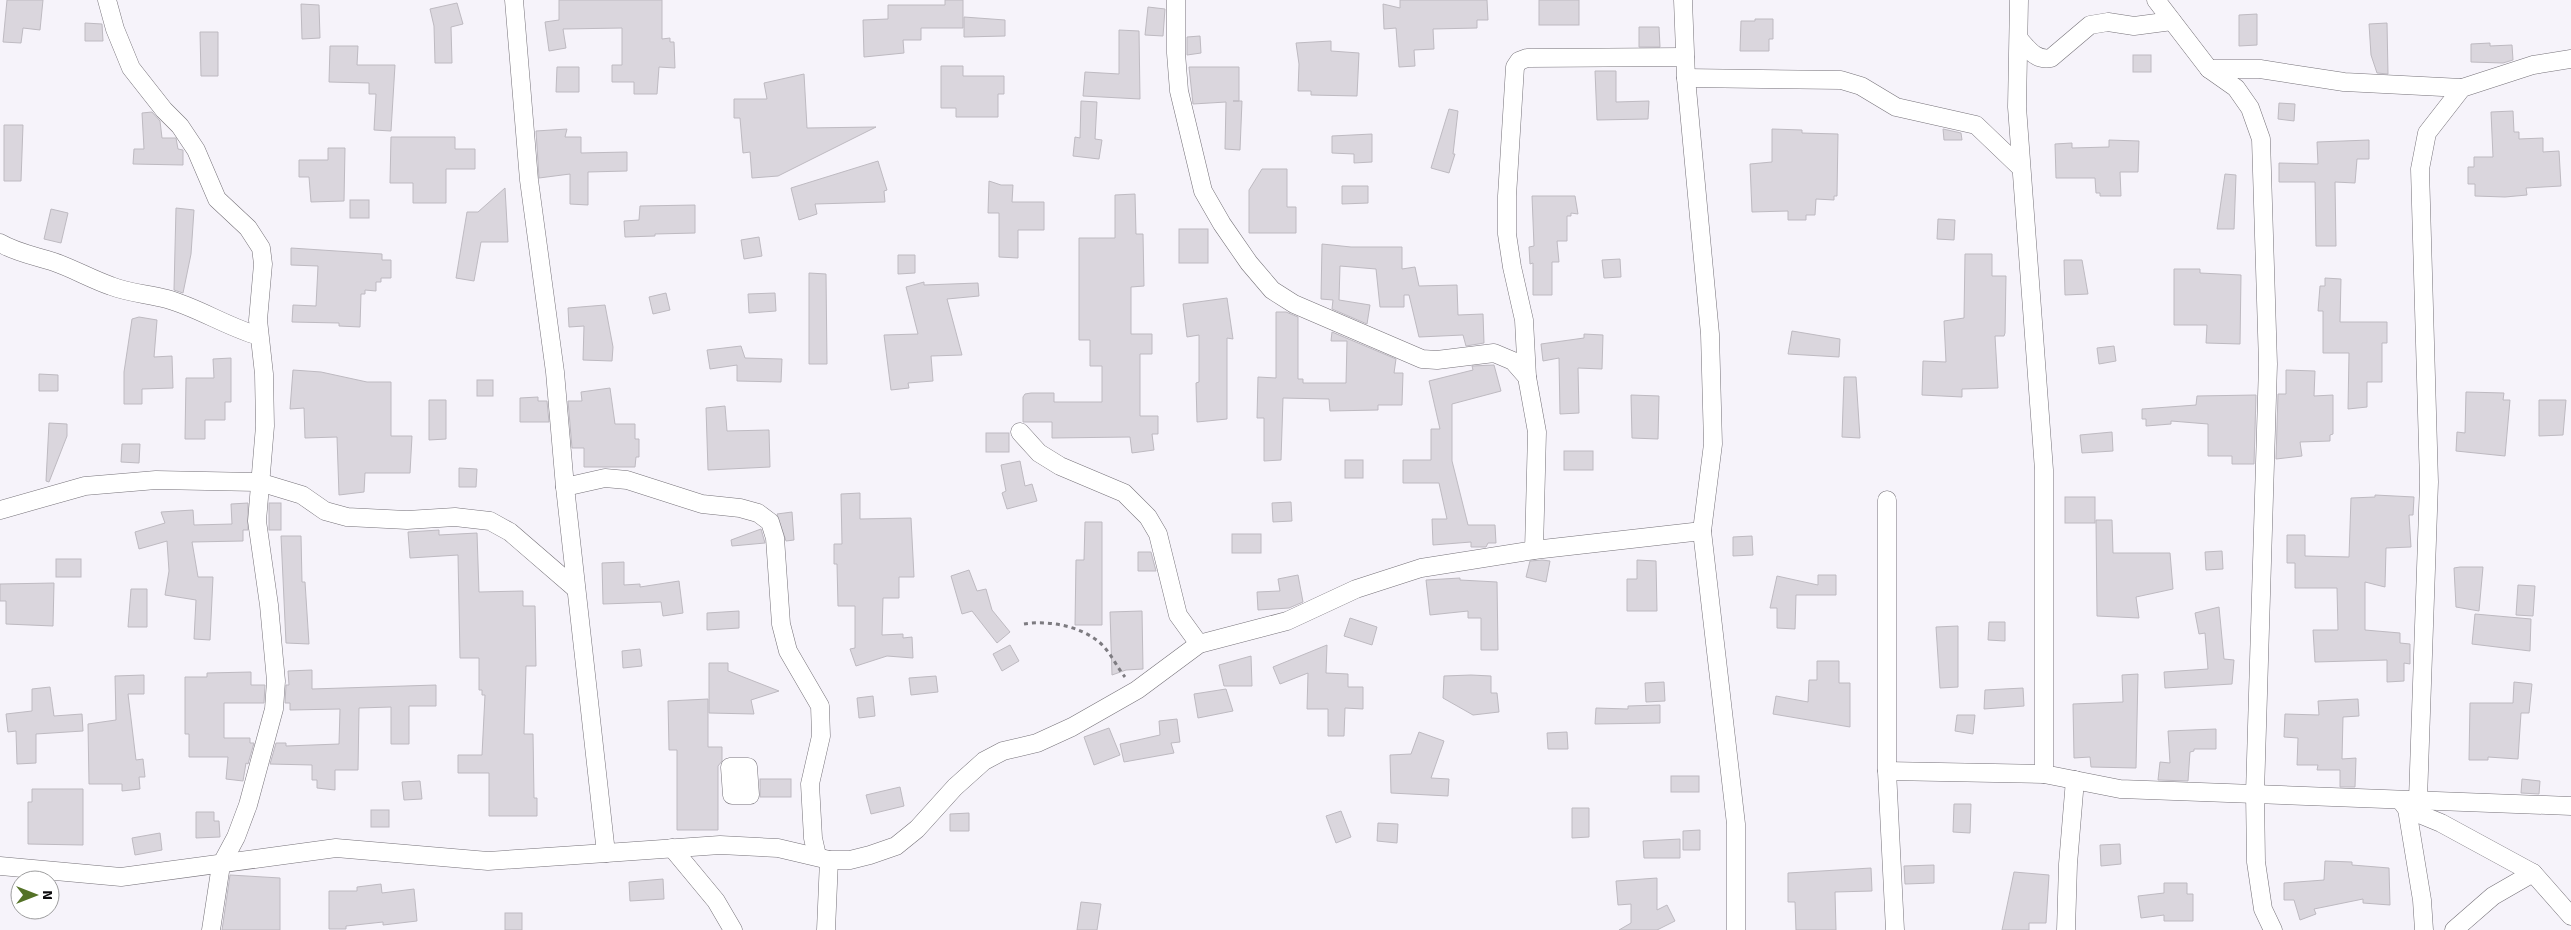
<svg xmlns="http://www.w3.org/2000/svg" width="2571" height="930" font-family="Signika,sans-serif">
  <rect width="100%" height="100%" fill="#f6f3fa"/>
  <g fill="#dad6dd" stroke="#bebac1">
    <path d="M7,0H43L40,30L23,28L21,43L3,42Z"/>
    <path d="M559,0H662V39L670,38V42H674L675,68L659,67L657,94H634V82H612V65H622V28L563,29L566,48L549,51L545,22L559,20Z"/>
    <path d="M945,0H963V28H921V40H903L904,53L864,57L863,20L888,19V5H945Z"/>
    <path d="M1400,0H1487L1488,20H1477V28L1433,29L1434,49L1414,50L1415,66L1399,67L1396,28L1384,29L1383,4L1400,8Z"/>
    <rect x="1539" y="0" width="40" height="25"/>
    <path d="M457,3L463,24L451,27L452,63H435L434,26L430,9Z"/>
    <path d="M301,4L319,5L320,38L302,39Z"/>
    <path d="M1148,7L1165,9L1163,36L1145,35Z"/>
    <path d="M2257,14V45L2239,46V15Z"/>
    <path d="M964,17L1005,20V36L964,37Z"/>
    <path d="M1755,19H1773V39H1769V51H1740L1741,21H1755Z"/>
    <path d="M85,23L102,24L103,41H85Z"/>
    <path d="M2387,23L2388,74L2377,73L2371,55L2369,24Z"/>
    <path d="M1639,27H1659L1660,47H1639Z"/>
    <path d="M1119,30L1139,31L1140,99L1083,96L1085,72L1119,74Z"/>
    <path d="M200,32H218V76H201Z"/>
    <path d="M1200,36L1201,53L1187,55V37Z"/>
    <path d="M1331,41V51L1359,53L1357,96L1311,95V91H1298L1299,64L1296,43Z"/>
    <path d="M2490,43V46L2512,45L2513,60L2503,63L2471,62V44Z"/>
    <path d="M330,46H358L357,65H395L391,131L374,130L376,94H369V83L329,82Z"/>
    <rect x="2133" y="55" width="18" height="17"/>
    <path d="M941,66H963V76H1004V94H998V117H956V108H941Z"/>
    <path d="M557,67H579V92H556Z"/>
    <path d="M1189,67H1239V101H1233H1242L1240,150L1225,149L1226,102L1193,104Z"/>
    <path d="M1595,71H1616V102L1649,101L1648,119L1597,120Z"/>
    <path d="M804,74L807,128L876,127L778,176L752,178L750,152L743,153L740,118H734V99H767L764,83Z"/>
    <path d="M1081,101L1097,102L1095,139L1102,140L1099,159L1073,156L1075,137L1080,138Z"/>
    <path d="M2279,103L2295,104L2294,121L2278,119Z"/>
    <path d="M1449,109L1458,111L1453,154H1455L1449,173L1431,168Z"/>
    <path d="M2513,111L2514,132H2519V139L2543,138V152L2559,151L2561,186L2526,188L2527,195L2505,197L2475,196V184H2468V167H2474V157H2493L2491,112Z"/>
    <path d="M152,112L160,121L162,138H176L178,149L183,150V165L133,164L134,149H144L142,113Z"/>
    <path d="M4,125H23L21,181H4Z"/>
    <path d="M567,129L565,137H581V153L627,152V171L588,172V205L570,204V174L539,178L536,131Z"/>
    <path d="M1772,129L1802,130V133L1838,134L1837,196H1834V200L1816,199L1815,215H1806V220H1788V211L1752,212L1750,164L1772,162Z"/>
    <path d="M1943,129L1961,133L1962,140H1944Z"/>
    <path d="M1372,134V162L1354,163V154L1332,153V136Z"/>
    <path d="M391,137H455V149H475V169H446V203H413V183H390Z"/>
    <path d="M2109,140L2139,141L2138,172H2120L2121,196H2100V193H2096L2095,178H2056L2055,144L2072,143V148L2109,147Z"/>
    <path d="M2369,140V159H2357L2355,183L2335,182L2336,246H2316L2315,182H2279V163L2318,164L2317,142Z"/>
    <path d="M328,148H345L344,201L311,202L309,177H299V160H328Z"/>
    <path d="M878,161L887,190L884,191L885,202L815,204L817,214L799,220L791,188Z"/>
    <path d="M1262,169H1287V207H1296V233H1249V190Z"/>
    <path d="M2225,174L2236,175L2234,229H2217Z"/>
    <path d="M989,181L1001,185H1013L1012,202H1044V230H1018V258L999,257V213H988Z"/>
    <path d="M1342,186H1368V203L1342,204Z"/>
    <path d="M505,188L508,242H481L474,281L456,278L467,212H478Z"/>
    <path d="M1135,194L1136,234H1143L1144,286L1131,287V334H1152V354H1140V416H1158V434H1152L1154,450L1132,453L1130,437L1052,438V422H1023V397L1025,394L1031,393H1054V402H1102V366H1090V340H1079V238H1115V195Z"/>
    <path d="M1532,196H1575L1578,214L1571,213V216H1567V241H1557L1559,262H1552V295H1533V263L1530,264L1529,247L1534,246Z"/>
    <rect x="350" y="200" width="19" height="18"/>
    <path d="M695,205V233L655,234V236L625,237L624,221L639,220L640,206Z"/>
    <path d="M176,208L194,210L191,254L183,293L174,290Z"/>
    <path d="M51,209L68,213L61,243L44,239Z"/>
    <path d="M1938,219L1955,220L1954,240L1937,239Z"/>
    <rect x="1179" y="229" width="29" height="34"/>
    <path d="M759,237L762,256L744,259L741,240Z"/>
    <path d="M1322,244L1351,247H1402V269L1415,267L1419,286L1457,285L1458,315L1483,314L1484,343L1466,346L1463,335L1419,337L1409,295H1404V307H1380L1376,269L1340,266L1339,300L1370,305L1367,324L1332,309L1333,300L1321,299Z"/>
    <path d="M291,248L382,254V260H391V278H381V282H376V291L365,290V294H361L360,327L339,326V323L292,322L293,305L316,306L318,266L291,265Z"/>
    <path d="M1965,254H1992V276H2006L2005,333L2004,336H1995L1998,388L1962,389V397L1922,395L1923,361L1946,362L1944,321L1964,318Z"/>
    <path d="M898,255H915V273L898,274Z"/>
    <path d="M1620,259L1621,277L1604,278L1602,260Z"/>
    <path d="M2064,260H2082L2088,294L2065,295Z"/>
    <path d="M2174,269H2200V273L2241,275L2240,344L2206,343L2207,325H2174Z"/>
    <path d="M809,273L826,274L827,364H809Z"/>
    <path d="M2325,278L2341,279L2340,322H2387V343H2382V382H2367V407L2348,409L2349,353H2323V311H2318L2320,286H2325Z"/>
    <path d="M924,282V285L978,283L979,296L947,299L962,355L931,356L933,381L908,383L909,388L891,390L884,335L918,334L906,287Z"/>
    <path d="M666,293L670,310L653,314L649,297Z"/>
    <path d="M775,293L776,311L749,313L748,294Z"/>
    <path d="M1227,298L1233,339L1227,338V419L1197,422L1196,383L1199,382V335L1187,337L1183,304Z"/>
    <path d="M605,305L613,347L612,361L583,360L584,326L569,327L568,308Z"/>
    <path d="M1276,312H1286L1298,317V379H1303V383H1346L1347,341H1331L1332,332L1396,359L1394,373H1403L1402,405H1378V410L1330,411L1329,399L1283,398L1281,460L1264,461V418H1257L1258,377L1276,378Z"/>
    <path d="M139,317L157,320L154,357L172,356L173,388L142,389V404H124V372L132,319Z"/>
    <path d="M1792,331L1840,339L1839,357L1788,354Z"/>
    <path d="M1584,334L1603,335L1602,369L1578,368L1579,413L1560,414L1559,358L1543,361L1541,344L1584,338Z"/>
    <path d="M741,346L745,358L782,359L781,382L737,381V365L710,369L707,350Z"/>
    <path d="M2114,346L2116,361L2099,364L2097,348Z"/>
    <path d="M231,358V402H225V420H205V439H185L186,378H214L213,359Z"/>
    <path d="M1494,365L1501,391L1452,404V461L1468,525H1495L1496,543H1488L1486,547H1471V542L1433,545L1432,519H1447L1439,483H1403V460H1431V429H1440L1429,381L1473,370L1472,366Z"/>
    <path d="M293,370L321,372L367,382H391V436H412L410,473H365L364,492L339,495L337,437L305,438L304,408L290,409Z"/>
    <path d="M2286,370L2315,371L2314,396L2333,395V434L2330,435V441L2300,442L2302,456L2276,459L2278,394H2286Z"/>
    <path d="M39,374L58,375V391H39Z"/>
    <path d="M1844,377H1856L1860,438L1842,437Z"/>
    <rect x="477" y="380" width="16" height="16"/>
    <path d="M610,388L615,424H635V439H639V457H636L635,467H584V448H572L568,401H582L581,392Z"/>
    <path d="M2466,392L2504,393L2503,400H2510L2505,456L2456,451L2457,432L2465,433Z"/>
    <path d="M1631,395L1659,396L1658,439L1632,438Z"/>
    <path d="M2256,395L2254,464H2232V456H2208V424L2171,421V424L2146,426V419H2142V409L2196,405L2197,396Z"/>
    <path d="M538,397V401H547L549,422H520V398Z"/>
    <path d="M429,400H446V439L429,440Z"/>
    <path d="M2539,400H2566L2563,435L2539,436Z"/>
    <path d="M725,406L727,431L769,430L770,467L708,470L706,408Z"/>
    <path d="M49,423L67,424V436L49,482L46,481Z"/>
    <path d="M2112,432L2113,451L2082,453L2080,435Z"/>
    <rect x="986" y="433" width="23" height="19"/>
    <path d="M122,444H140L139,463L121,462Z"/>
    <rect x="1564" y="451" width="29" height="19"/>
    <rect x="1345" y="460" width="18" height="18"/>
    <path d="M1020,461L1025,486L1032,484L1037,501L1007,509L1002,493L1006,491L1001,465Z"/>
    <path d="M459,468L477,469L476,487H459Z"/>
    <path d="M860,493V519L911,518L914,577H899V598H883L882,635L903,634V638L912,637L913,658L887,656L856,666L850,649L855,648V606H838L837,564H834V544H842L841,494Z"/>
    <path d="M2375,495L2414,497L2413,515H2409L2411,547L2386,548L2385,587L2365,582V630L2400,633V643L2410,644V664L2404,663V681L2387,682V660L2315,662L2313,630H2338L2337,588H2295V563H2287V535H2305V556L2349,557L2351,498L2375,497Z"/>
    <rect x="2065" y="497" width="30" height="26"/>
    <path d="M1291,502L1292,521L1273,522L1272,503Z"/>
    <path d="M248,503V530H243V541L192,542L198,577H213L210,640L194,639L196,600L165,595L169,571L167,541L139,549L135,532L165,523L161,512L193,510L194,525L232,524L231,504Z"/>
    <rect x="269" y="503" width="12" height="27"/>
    <path d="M792,512L794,540L786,541L777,514Z"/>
    <path d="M2096,520H2112L2113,553H2170L2173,589L2136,597L2139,618L2097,616Z"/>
    <path d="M1085,522H1102V625H1075L1076,560H1084Z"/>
    <path d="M761,529L765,543L732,546L731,540Z"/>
    <path d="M439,530V535L477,533L479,592L523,591V606H535L536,666H526L524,734H533L534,798H537V816H489V773H458V755H482L485,695H482V690H479V658H460L458,555L410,558L408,532Z"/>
    <rect x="1232" y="534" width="29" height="19"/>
    <path d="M281,536H301L302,582H305L309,644L286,643Z"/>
    <path d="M1752,536L1753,555L1733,556V537Z"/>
    <path d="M2222,551L2223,569L2206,570L2205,552Z"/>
    <path d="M1138,552H1151L1156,571H1138Z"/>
    <rect x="56" y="559" width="25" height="18"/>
    <path d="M1542,560L1550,561L1546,582L1526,577L1530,561Z"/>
    <path d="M1637,560L1656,561L1657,611H1627V579H1637Z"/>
    <path d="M624,562V585L640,584V587L679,581L683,613L663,616L661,602L603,604L602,563Z"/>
    <path d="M2460,567H2483L2479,611L2456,607L2454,568Z"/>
    <path d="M969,570L977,591L986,589L992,610L1010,632L997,643L972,611L962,614L951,576Z"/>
    <path d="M1298,575L1303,602L1289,608L1258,610L1257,592L1280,591L1278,579Z"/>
    <path d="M1818,575H1836V595H1796L1795,629L1777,628V608H1770L1777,576L1818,585Z"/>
    <path d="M1460,578V580L1497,582L1498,650H1481V618H1468V611L1430,615L1426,580Z"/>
    <path d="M54,583L53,626L6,624V601H0V584Z"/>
    <path d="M2518,585L2535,586L2533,616L2516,615Z"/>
    <path d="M131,589H147V627H128Z"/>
    <path d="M2219,607L2224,659L2234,660L2232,684L2165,688L2164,672L2208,669L2205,633L2199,634L2195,613Z"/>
    <path d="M739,611V628L707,630V613Z"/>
    <path d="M1142,611L1143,669L1126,670L1112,675L1110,612Z"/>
    <path d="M2475,614L2531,619L2530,651L2472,644Z"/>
    <path d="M1350,618L1377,627L1372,645L1344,636Z"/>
    <path d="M1989,622H2005V641L1988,640Z"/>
    <path d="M1958,626V687L1940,688L1936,627Z"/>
    <path d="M1010,645L1019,661L1002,671L993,654Z"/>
    <path d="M1327,645L1326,673L1348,674V687H1363V709L1345,708L1344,736H1328V709H1307L1308,673L1280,684L1273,667Z"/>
    <path d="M640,649L642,666L623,668L622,651Z"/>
    <path d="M1251,656L1252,686H1224L1219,665Z"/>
    <path d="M1817,661H1839V683H1850V727L1773,714L1776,696L1808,702L1809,680H1817Z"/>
    <path d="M709,663H728V671L779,691L751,700L754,714L709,713Z"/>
    <path d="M312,670V689L436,685V706H409V744H391V707L359,708L358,770H335V790L317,788V780H312V765L270,764L276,743H286V746L339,744L340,709L290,710V703H285L286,685H289L288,671Z"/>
    <path d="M251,672V685H265L264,703H224V738H250V743H254L248,764L246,763L243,781L226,779L228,757H189V734H185V677H207V673Z"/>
    <path d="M2138,674L2136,768L2091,767L2090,757L2074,758L2073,704L2123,702L2122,675Z"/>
    <path d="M144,675V694H128L136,760L143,759L145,777H139L140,789L122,791V784H89L88,724L116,720L115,676Z"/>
    <path d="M1471,675L1491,676V693H1497L1499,712L1473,715L1443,698L1444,676Z"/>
    <path d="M936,676L938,692L911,695L909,678Z"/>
    <path d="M1664,682L1665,701L1646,702L1645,683Z"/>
    <path d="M2514,682L2532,684L2529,713H2521L2518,759L2488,757V760H2469L2470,703H2513Z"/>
    <path d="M50,687L54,716L82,714L83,731L36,734V763L17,764L16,731L8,732L6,714L32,711V689Z"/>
    <path d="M2023,688L2024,706L1984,709L1985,690Z"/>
    <path d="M1226,689L1233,711L1198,718L1194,694Z"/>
    <path d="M873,696L875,716L859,718L857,698Z"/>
    <path d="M708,699V747H722V761L718,766V830H677V750H669L668,701Z"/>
    <path d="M2358,699L2359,716L2343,717L2342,759L2356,758L2355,787H2340V770H2317L2318,765H2297L2298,738L2284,737L2285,714L2319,715L2318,701Z"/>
    <path d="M1660,705V723L1595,724L1596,708L1628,709V706Z"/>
    <path d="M1957,715H1975L1973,734L1955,731Z"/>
    <path d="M1177,719L1180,742L1171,743L1174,753L1124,762L1120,744L1160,735L1159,721Z"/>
    <path d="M1109,728L1120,755L1094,765L1084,737Z"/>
    <path d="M2216,729V749H2194V751L2190,752L2188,781L2158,780L2160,762L2170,763L2168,731Z"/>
    <path d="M1419,732L1444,741L1431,778L1449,779L1448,796L1391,793L1390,755L1411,754Z"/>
    <path d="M1567,732L1568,749H1548L1547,733Z"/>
    <rect x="1671" y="776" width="28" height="16"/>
    <rect x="760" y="779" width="31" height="18"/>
    <path d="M2522,779L2540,781L2539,794L2521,793Z"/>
    <path d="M420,781L422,799L404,800L402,782Z"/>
    <path d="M900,787L904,806L871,814L866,795Z"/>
    <path d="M32,789H83V845L28,844V802H32Z"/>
    <path d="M1954,804H1971L1970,833L1953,832Z"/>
    <path d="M1572,808H1589V837L1572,838Z"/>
    <rect x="371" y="810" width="18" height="17"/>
    <path d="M1341,811L1351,837L1336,843L1326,816Z"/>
    <path d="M196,812H214V821H219L220,837L196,838Z"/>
    <path d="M969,813V831H950V814Z"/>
    <path d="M1378,823L1398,824L1397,843L1377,841Z"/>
    <path d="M1700,830V850H1683V831Z"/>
    <path d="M160,833L162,850L135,855L132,838Z"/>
    <path d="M1680,839V858H1644L1643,841Z"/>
    <path d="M2120,844L2121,864L2101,866L2100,845Z"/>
    <path d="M2325,861L2352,862V865L2389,868L2390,905L2363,903V899L2314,909L2316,914L2300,920L2294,900H2284V883L2324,880Z"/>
    <path d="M1934,865V883L1905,884L1904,866Z"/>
    <path d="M1871,868L1872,891L1835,892L1836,930H1796L1795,902H1788V873Z"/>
    <path d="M2014,872L2049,875L2046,923H2029V930H2002Z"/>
    <path d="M230,875L280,878V930H222Z"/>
    <path d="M1657,878V910L1667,905L1675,921L1657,930H1619L1631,923V904L1618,905L1616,881Z"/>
    <path d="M663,879L664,899L630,901L629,882Z"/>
    <path d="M2164,883H2187V894H2193V921H2164V915L2141,918L2138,896L2164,893Z"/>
    <path d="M381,884L382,893L414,889L417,921L383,925V922L346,926V929H329V891H357V887Z"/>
    <path d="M1081,902L1101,904L1097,930H1077Z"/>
    <rect x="505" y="913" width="17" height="17"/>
  </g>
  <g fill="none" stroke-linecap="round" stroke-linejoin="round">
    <g stroke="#767279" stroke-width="19">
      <g id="street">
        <path d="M107,0L115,29L131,68L164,110L180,126L196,150L217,199L248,228L261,248L263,264L258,320L264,374L265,426L257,521L269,605L276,681L274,709L248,805L236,837L221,865L211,930"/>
        <path d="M514,0L529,180L555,372L565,487L606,853L720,845L778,848L829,860H850L870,855L896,846L917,829L955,787L984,761L1003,751L1037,743L1072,727L1137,690L1199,644L1287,621L1356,589L1421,568L1534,550L1702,531"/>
        <path d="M1176,0V53L1179,91L1203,191L1222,224L1249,263L1272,290L1294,304L1422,359L1437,360L1494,353L1513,361L1527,377L1537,432L1534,550"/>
        <path d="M1683,0L1686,78L1710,334L1713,444L1702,531L1736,824V930"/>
        <path d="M2019,0L2017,107L2044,470V774"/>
        <path d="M2156,0L2209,69L2236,88L2250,108L2261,139L2268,364L2255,793L2256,862L2263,909L2273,930"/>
        <path d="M2019,39C2028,49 2036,61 2051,58L2090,25L2108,22L2134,26L2172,21"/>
        <path d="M2209,69H2260L2344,82L2462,88"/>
        <path d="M1686,78L1841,80L1861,86L1896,107L1976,125L2021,168"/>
        <path d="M0,243C17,253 36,256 54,262C74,269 91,279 111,286C129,293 148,294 167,299C199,308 227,327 259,336"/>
        <path d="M1527,377L1524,320L1512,267L1507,234V196L1515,67L1519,61L1527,58L1685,57"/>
        <path d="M1020,432L1039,453L1060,466L1124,493L1148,517L1158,534L1178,615L1199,644"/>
        <path d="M565,487L605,478L627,480L702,504L740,508L758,513L770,522L775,538L781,624L788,651L820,706L821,736L810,784L813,838L817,856"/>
        <path d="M1887,500V771L1895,930"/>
        <path d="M0,510L85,486L156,480L259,482L302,495L325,511L347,517L407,520L455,517L490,521L510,532L576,589"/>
        <path d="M730,767H748L750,795H732Z"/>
        <path d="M1887,771L2044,774L2120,789L2571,806"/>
        <path d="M2418,799L2429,482L2420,169L2427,133L2462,88L2533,65L2571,59"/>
        <path d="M2401,801L2407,809L2422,900L2424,930"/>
        <path d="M2407,809L2441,823L2533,873L2571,916"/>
        <path d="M672,848L716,901L733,930"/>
        <path d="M0,866L121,877L336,848L488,861L606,853"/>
        <path d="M826,930L829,860"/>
        <path d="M2066,930L2068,864L2075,780"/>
        <path d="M2454,930L2493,896L2533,873"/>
      </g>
    </g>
    <path stroke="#7d7b80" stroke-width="3" stroke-dasharray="4 4" stroke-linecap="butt" d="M1024,624C1048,620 1080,626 1099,642C1110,651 1116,666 1125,677"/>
    <use href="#street" stroke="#fff" stroke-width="18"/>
  </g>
  <g transform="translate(35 895) rotate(90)"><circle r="24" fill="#ffffff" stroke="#9e9e9f"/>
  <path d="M0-4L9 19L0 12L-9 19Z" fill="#547227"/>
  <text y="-8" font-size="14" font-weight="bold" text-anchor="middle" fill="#0d0c0e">N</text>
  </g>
</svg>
